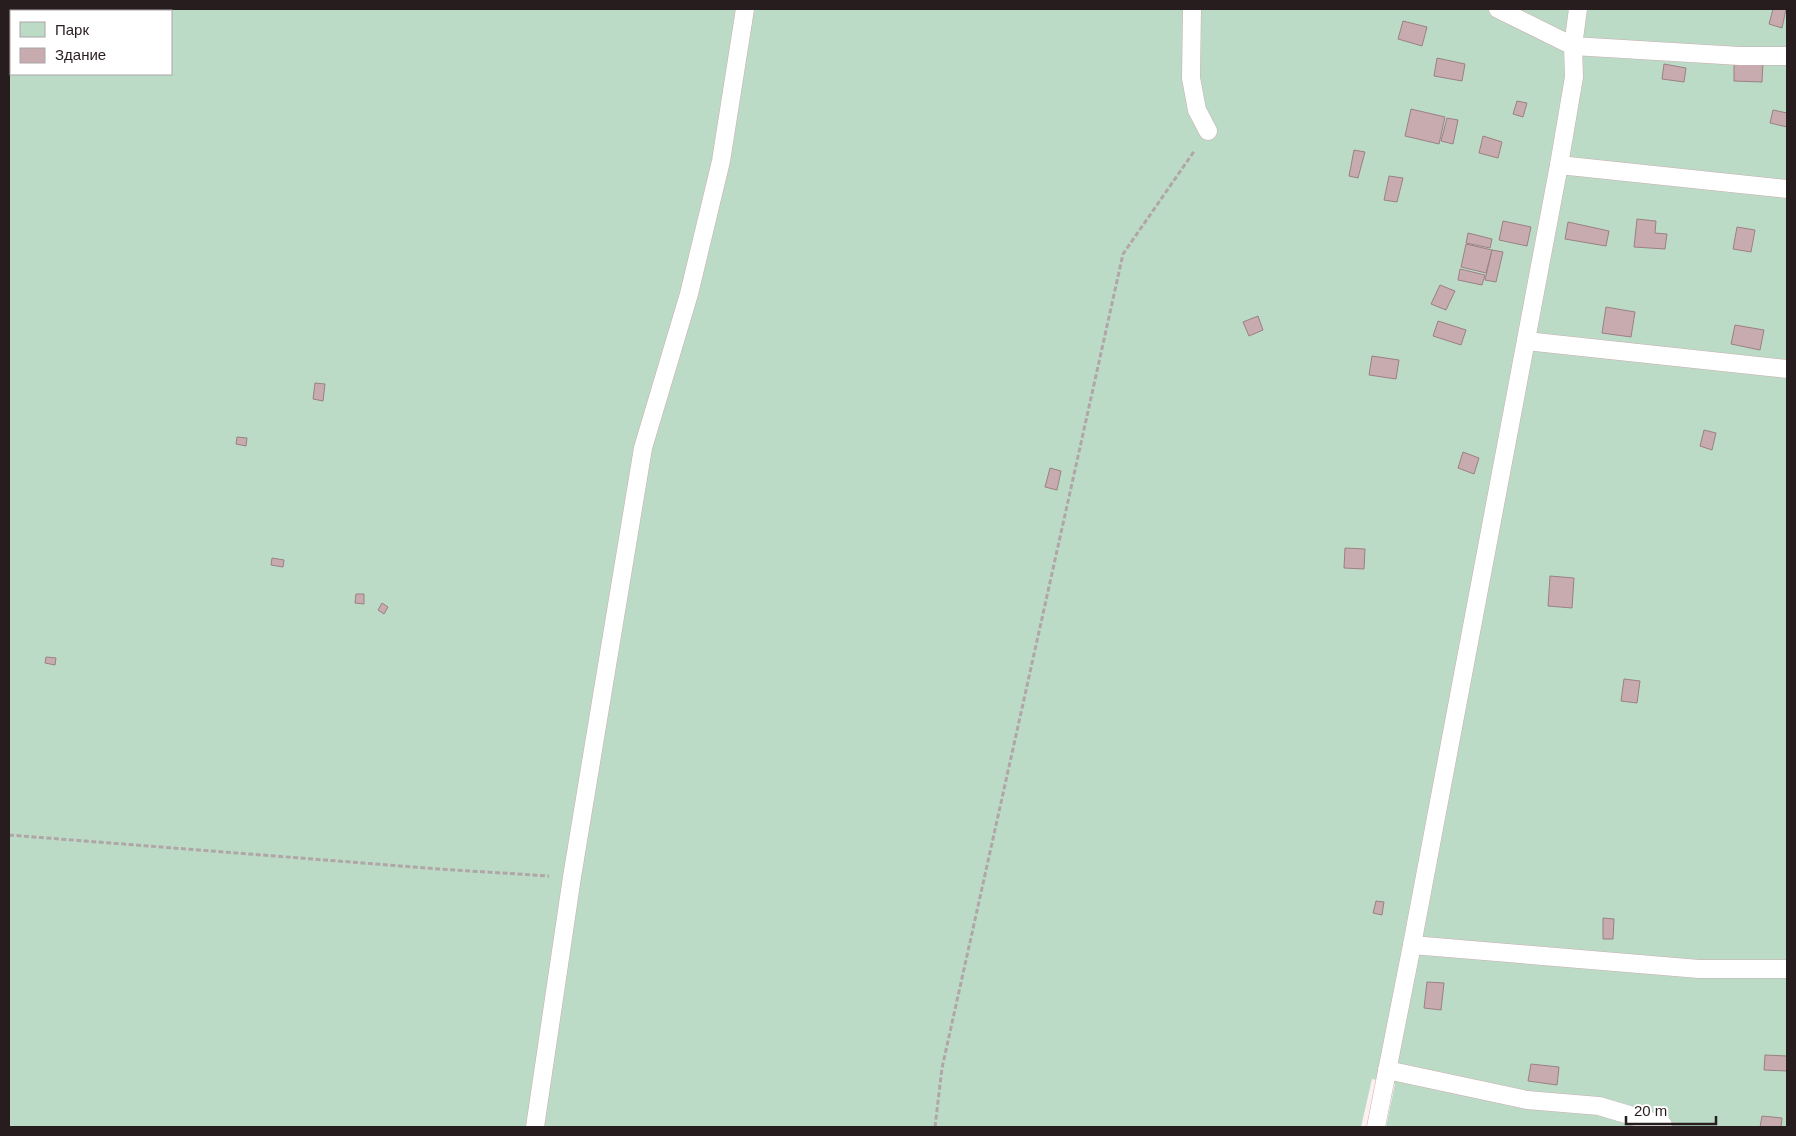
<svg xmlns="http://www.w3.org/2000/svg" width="1796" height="1136" font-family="Helvetica,sans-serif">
  <rect width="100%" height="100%" fill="#fcf0f1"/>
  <path fill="#bcdbc6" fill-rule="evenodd" d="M9,9H1787V1127H1386L1395,1084L1372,1079L1361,1127H9ZM11,11H171V74H11Z"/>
  <g fill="#c8abae" stroke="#9b8083">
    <path d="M1773,9H1786L1782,28L1769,24Z"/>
    <path d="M1403,21L1427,27L1422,46L1398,39Z"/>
    <path d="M1437,58L1465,64L1462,81L1434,76Z"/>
    <path d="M1734,61L1763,62L1762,82L1734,81Z"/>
    <path d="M1664,64L1686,68L1684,82L1662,79Z"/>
    <path d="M1517,101L1527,103L1523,117L1513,114Z"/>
    <path d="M1411,109L1445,117L1439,144L1405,136Z"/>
    <path d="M1773,110L1787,113V127L1770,123Z"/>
    <path d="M1447,118L1458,120L1453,144L1441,141Z"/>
    <path d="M1483,136L1502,142L1498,158L1479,153Z"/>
    <path d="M1354,150L1365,152L1358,178L1349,176Z"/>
    <path d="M1389,176L1403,178L1397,202L1384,200Z"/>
    <path d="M1637,219L1656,221L1655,233L1667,234L1665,249L1634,247Z"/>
    <path d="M1503,221L1531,227L1527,246L1499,240Z"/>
    <path d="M1568,222L1609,231L1606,246L1565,239Z"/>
    <path d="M1737,227L1755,230L1751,252L1733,249Z"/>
    <path d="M1468,233L1492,239L1490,248L1466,243Z"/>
    <path d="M1466,244L1492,250L1486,273L1461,267Z"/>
    <path d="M1492,250L1503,252L1496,282L1485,280Z"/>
    <path d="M1460,269L1485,275L1482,285L1458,280Z"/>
    <path d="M1440,285L1455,291L1446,310L1431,304Z"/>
    <path d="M1606,307L1635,312L1631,337L1602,333Z"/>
    <path d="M1258,316L1263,330L1249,336L1243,322Z"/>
    <path d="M1438,321L1466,330L1461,345L1433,336Z"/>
    <path d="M1735,325L1764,330L1760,350L1731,344Z"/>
    <path d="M1372,356L1399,360L1396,379L1369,375Z"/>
    <path d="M315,383L325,384L323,401L313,399Z"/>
    <path d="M1704,430L1716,433L1712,450L1700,446Z"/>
    <path d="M237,437L247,438L246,446L236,444Z"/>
    <path d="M1463,452L1479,458L1474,474L1458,468Z"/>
    <path d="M1050,468L1061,471L1057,490L1045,487Z"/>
    <path d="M1345,548L1365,549L1364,569L1344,568Z"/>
    <path d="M272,558L284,560L283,567L271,565Z"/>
    <path d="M1550,576L1574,578L1572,608L1548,606Z"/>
    <path d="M356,594H364V604L355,603Z"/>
    <path d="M382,603L388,607L384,614L378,610Z"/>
    <path d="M46,657L56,658L55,665L45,663Z"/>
    <path d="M1624,679L1640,681L1637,703L1621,701Z"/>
    <path d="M1376,901L1384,902L1382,915L1373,913Z"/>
    <path d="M1603,918L1614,919L1613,939H1603Z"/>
    <path d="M1427,982L1444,983L1441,1010L1424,1008Z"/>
    <path d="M1765,1055L1787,1056V1071L1764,1070Z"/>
    <path d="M1531,1064L1559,1067L1557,1085L1528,1081Z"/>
    <path d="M1762,1116L1782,1118L1781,1127H1760Z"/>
  </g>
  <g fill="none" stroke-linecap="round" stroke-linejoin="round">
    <g stroke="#caadb0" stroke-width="19">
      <g id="service">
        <path d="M1192,9L1191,78L1197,110L1208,131"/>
        <path d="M1578,9L1573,46L1740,56H1787"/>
        <path d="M1559,165L1787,189"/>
        <path d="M1526,341L1787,369"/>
        <path d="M1412,945L1699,969H1787"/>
        <path d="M1387,1070L1527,1100L1599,1106L1663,1125"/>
        <path d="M535,1127L572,877L643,448L689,294L721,161L745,9"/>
        <path d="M1376,1127L1412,945L1559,165L1574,77L1573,46L1498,9"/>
      </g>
    </g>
    <g stroke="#b1a6a7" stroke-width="3" stroke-dasharray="5 2.5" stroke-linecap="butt">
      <path d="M9,835L439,869L549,876"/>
      <path d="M935,1127L942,1068L1123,254L1195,150"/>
    </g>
    <use href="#service" stroke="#fff" stroke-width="18"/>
  </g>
  <rect width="1796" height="1136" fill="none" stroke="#281d1e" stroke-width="20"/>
  <rect x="10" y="10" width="162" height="65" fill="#ffffff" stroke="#a9a5a5"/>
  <rect x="20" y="22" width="25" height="15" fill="#bcdbc6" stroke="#a9a5a5"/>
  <text x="55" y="35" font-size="15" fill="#281d1e">Парк</text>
  <rect x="20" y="48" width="25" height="15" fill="#c8abae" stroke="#a9a5a5"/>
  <text x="55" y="60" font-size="15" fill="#281d1e">Здание</text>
  <path d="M1626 1116v8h90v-8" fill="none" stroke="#281d1e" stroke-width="2.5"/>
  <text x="1634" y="1116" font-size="15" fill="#281d1e" stroke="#ffffff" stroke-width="4" paint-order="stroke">20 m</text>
</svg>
